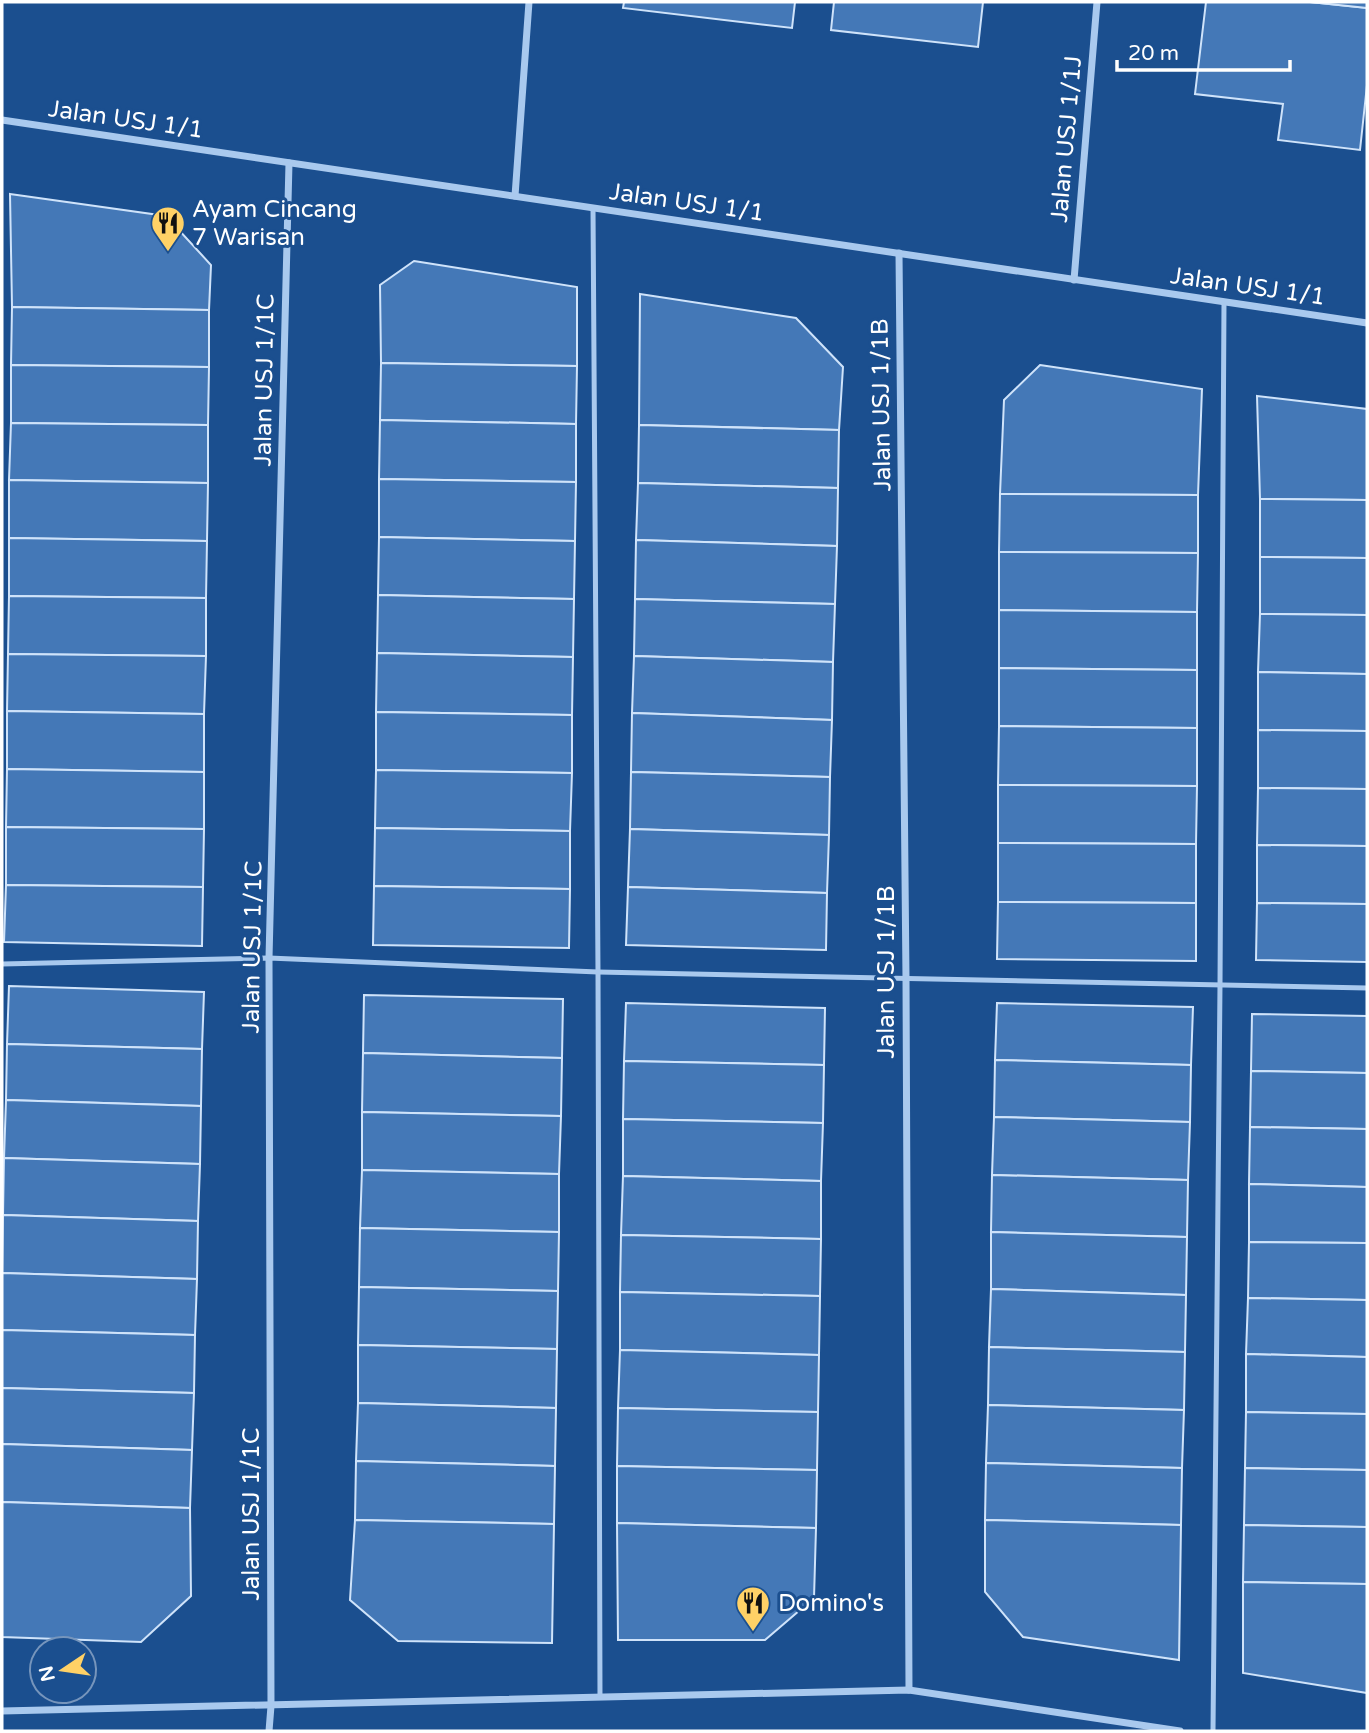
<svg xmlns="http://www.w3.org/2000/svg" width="1369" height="1733" font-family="'Varela Round',sans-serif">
  <rect width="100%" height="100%" fill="#1b4f8f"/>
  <g fill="#4478b7" stroke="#cfe3fa" stroke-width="2">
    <path d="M624,2H795L792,28L623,8Z"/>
    <path d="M834,2H983L978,47L831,30Z"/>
    <path d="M1206,2H1310L1367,8V85L1360,150L1278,140L1283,104L1195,94Z"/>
    <path d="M1310,2H1367V8Z"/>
    <path d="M10,194L166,216L211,265L209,310L12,307Z"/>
    <path d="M414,261L577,287V366L381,363L380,285Z"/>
    <path d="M640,294L796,318L843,367L839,430L639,425Z"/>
    <path d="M12,307L209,310V367L11,365Z"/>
    <path d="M381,363L577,366L576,424L380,420Z"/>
    <path d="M11,365L209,367L208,425L11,423Z"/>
    <path d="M1040,365L1202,389L1198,495L1000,494L1004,400Z"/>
    <path d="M1257,396L1367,409V500L1260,499Z"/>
    <path d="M380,420L576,424V482L379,479Z"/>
    <path d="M11,423L208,425V483L9,480Z"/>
    <path d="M639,425L839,430L838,488L638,483Z"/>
    <path d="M379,479L576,482L575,541L379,537Z"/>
    <path d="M9,480L208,483L207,541L9,538Z"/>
    <path d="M638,483L838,488L837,546L636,540Z"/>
    <path d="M1000,494L1198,495V553L999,552Z"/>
    <path d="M1260,499L1367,500V558L1260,557Z"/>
    <path d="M379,537L575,541L574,599L378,595Z"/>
    <path d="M9,538L207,541L206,598L9,596Z"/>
    <path d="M636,540L837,546L835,604L635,599Z"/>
    <path d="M999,552L1198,553L1197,612L999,610Z"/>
    <path d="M1260,557L1367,558V615L1260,614Z"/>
    <path d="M378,595L574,599L573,657L377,653Z"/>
    <path d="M9,596L206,598V656L8,654Z"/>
    <path d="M635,599L835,604L833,662L634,656Z"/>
    <path d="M999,610L1197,612V670L999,668Z"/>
    <path d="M1260,614L1367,615V674L1258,672Z"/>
    <path d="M377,653L573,657L572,715L376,712Z"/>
    <path d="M8,654L206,656L204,714L7,711Z"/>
    <path d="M634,656L833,662L832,720L632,713Z"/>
    <path d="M999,668L1197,670V728L999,726Z"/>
    <path d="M1258,672L1367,674V731L1258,730Z"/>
    <path d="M7,711L204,714V772L7,769Z"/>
    <path d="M376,712L572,715V773L376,770Z"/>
    <path d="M632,713L832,720L830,777L631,772Z"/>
    <path d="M999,726L1197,728V786L998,785Z"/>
    <path d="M1258,730L1367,731V789L1258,788Z"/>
    <path d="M7,769L204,772V829L6,827Z"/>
    <path d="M376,770L572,773L570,831L375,828Z"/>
    <path d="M631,772L830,777L829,835L630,829Z"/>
    <path d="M998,785L1197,786L1196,844L998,843Z"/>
    <path d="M1258,788L1367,789V846L1257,845Z"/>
    <path d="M6,827L204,829L203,887L6,885Z"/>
    <path d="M375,828L570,831V889L374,886Z"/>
    <path d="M630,829L829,835L827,893L628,887Z"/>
    <path d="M998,843L1196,844V903L998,902Z"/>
    <path d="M1257,845L1367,846V904L1257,903Z"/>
    <path d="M6,885L203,887L202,946L4,942Z"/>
    <path d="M374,886L570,889L569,948L373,945Z"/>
    <path d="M628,887L827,893L826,950L626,945Z"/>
    <path d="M998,902L1196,903V961L997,959Z"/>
    <path d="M1257,903L1367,904V962L1256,960Z"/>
    <path d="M9,986L204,992L202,1049L7,1044Z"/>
    <path d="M364,995L563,999L562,1058L363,1053Z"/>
    <path d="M626,1003L825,1008L824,1065L624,1061Z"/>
    <path d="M997,1003L1193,1007L1191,1065L995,1060Z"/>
    <path d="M1252,1014L1367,1016V1073L1251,1071Z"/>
    <path d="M7,1044L202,1049L201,1106L6,1100Z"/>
    <path d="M363,1053L562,1058L561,1116L362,1112Z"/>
    <path d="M995,1060L1191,1065L1190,1122L994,1117Z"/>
    <path d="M624,1061L824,1065L823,1123L623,1119Z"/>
    <path d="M1251,1071L1367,1073V1129L1250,1127Z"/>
    <path d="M6,1100L201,1106L200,1164L4,1158Z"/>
    <path d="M362,1112L561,1116L559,1174L362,1170Z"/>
    <path d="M994,1117L1190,1122L1188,1180L992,1175Z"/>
    <path d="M623,1119L823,1123L821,1181L623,1176Z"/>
    <path d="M1250,1127L1367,1129V1187L1249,1184Z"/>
    <path d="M4,1158L200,1164L198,1221L3,1215Z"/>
    <path d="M362,1170L559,1174V1232L360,1228Z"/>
    <path d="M992,1175L1188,1180L1187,1237L991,1232Z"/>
    <path d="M623,1176L821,1181V1239L621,1235Z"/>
    <path d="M1249,1184L1367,1187V1243L1249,1242Z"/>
    <path d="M3,1215L198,1221L197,1279L2,1273Z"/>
    <path d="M360,1228L559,1232L558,1291L359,1287Z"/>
    <path d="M991,1232L1187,1237L1186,1295L991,1289Z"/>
    <path d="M621,1235L821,1239L820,1296L620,1292Z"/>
    <path d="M1249,1242L1367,1243V1300L1248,1298Z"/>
    <path d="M2,1273L197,1279L195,1335L2,1330Z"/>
    <path d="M359,1287L558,1291L557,1349L358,1345Z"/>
    <path d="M991,1289L1186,1295L1185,1352L989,1347Z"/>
    <path d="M620,1292L820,1296L819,1355L620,1350Z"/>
    <path d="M1248,1298L1367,1300V1357L1246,1354Z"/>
    <path d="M2,1330L195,1335L194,1393L2,1388Z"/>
    <path d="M358,1345L557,1349L556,1408L358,1403Z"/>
    <path d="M989,1347L1185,1352L1184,1410L988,1405Z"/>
    <path d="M620,1350L819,1355L818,1412L618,1408Z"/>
    <path d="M1246,1354L1367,1357V1414L1246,1412Z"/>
    <path d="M2,1388L194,1393L192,1450L2,1444Z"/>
    <path d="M358,1403L556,1408L555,1466L356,1461Z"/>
    <path d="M988,1405L1184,1410L1182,1468L986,1463Z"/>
    <path d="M618,1408L818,1412L817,1470L617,1466Z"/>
    <path d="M1246,1412L1367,1414V1470L1245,1468Z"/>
    <path d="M2,1444L192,1450L190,1508L2,1502Z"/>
    <path d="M356,1461L555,1466L554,1524L355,1520Z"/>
    <path d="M986,1463L1182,1468L1181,1525L985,1520Z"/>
    <path d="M617,1466L817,1470L816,1528L617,1523Z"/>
    <path d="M1245,1468L1367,1470V1527L1244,1525Z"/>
    <path d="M2,1502L190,1508L191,1596L141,1642L2,1637Z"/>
    <path d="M355,1520L554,1524L552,1643L398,1641L350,1600Z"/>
    <path d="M985,1520L1181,1525L1179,1660L1023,1637L985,1592Z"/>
    <path d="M617,1523L816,1528L814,1598L765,1640H618Z"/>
    <path d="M1244,1525L1367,1527V1584L1243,1582Z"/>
    <path d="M1243,1582L1367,1584V1693L1243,1673Z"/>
  </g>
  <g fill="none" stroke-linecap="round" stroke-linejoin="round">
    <g stroke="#a9c9ee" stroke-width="5">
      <path d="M593,208L598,972L600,1697"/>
      <path d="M2,964L269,958L598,972L1367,988"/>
      <path d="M1213,1731L1220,985L1224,302"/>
    </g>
    <g stroke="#a9c9ee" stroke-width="7">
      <path d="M2,120L1367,323"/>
      <path d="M515,196L529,2"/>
      <path d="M899,253L906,978L909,1690"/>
      <path d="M1074,280L1097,2"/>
      <path d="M2,1711L909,1690L1180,1731"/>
      <path d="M269,1731L271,1706L269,958L289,163"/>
    </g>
  </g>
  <defs>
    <g id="restaurant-pin" transform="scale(1.75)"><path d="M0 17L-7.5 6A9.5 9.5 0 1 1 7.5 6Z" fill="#ffd166" stroke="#1b4f8f"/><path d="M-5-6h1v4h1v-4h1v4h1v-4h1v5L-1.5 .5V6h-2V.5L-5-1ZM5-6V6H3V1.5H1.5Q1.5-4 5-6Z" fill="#111"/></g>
  </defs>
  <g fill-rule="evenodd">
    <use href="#restaurant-pin" x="168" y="223"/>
    <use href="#restaurant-pin" x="753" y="1603"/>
  </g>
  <g text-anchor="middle" stroke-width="6" stroke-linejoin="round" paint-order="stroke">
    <g font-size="24" fill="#fff" stroke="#1b4f8f">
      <text transform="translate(126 119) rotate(8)" y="8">Jalan USJ 1/1</text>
      <text transform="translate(1066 139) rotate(-85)" y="8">Jalan USJ 1/1J</text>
      <text transform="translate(687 202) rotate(8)" y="8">Jalan USJ 1/1</text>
      <text transform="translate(1248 286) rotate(8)" y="8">Jalan USJ 1/1</text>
      <text transform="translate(264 380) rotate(-89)" y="8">Jalan USJ 1/1C</text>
      <text transform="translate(881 405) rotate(-91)" y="8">Jalan USJ 1/1B</text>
      <text transform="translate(252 947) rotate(-89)" y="8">Jalan USJ 1/1C</text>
      <text transform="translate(886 972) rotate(-90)" y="8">Jalan USJ 1/1B</text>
      <text transform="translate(251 1514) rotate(-90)" y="8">Jalan USJ 1/1C</text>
    </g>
    <g font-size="24" fill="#fff" stroke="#1b4f8f" text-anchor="start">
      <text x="192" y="217">Ayam Cincang<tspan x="192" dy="28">7 Warisan</tspan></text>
      <text x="778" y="1611">Domino's</text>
    </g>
  </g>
  <rect width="1369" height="1733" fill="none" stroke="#ffffff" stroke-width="7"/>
  <g transform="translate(63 1670) rotate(257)"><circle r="33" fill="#1b4f8f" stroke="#7695bc" stroke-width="2"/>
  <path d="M0-5L12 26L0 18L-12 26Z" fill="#ffd166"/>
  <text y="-10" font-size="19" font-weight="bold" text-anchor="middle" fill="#ffffff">N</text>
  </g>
  <path d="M1117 60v10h173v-10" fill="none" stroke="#ffffff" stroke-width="3.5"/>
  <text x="1128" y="60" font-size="21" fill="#ffffff" stroke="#1b4f8f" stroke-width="5" paint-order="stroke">20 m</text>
</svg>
